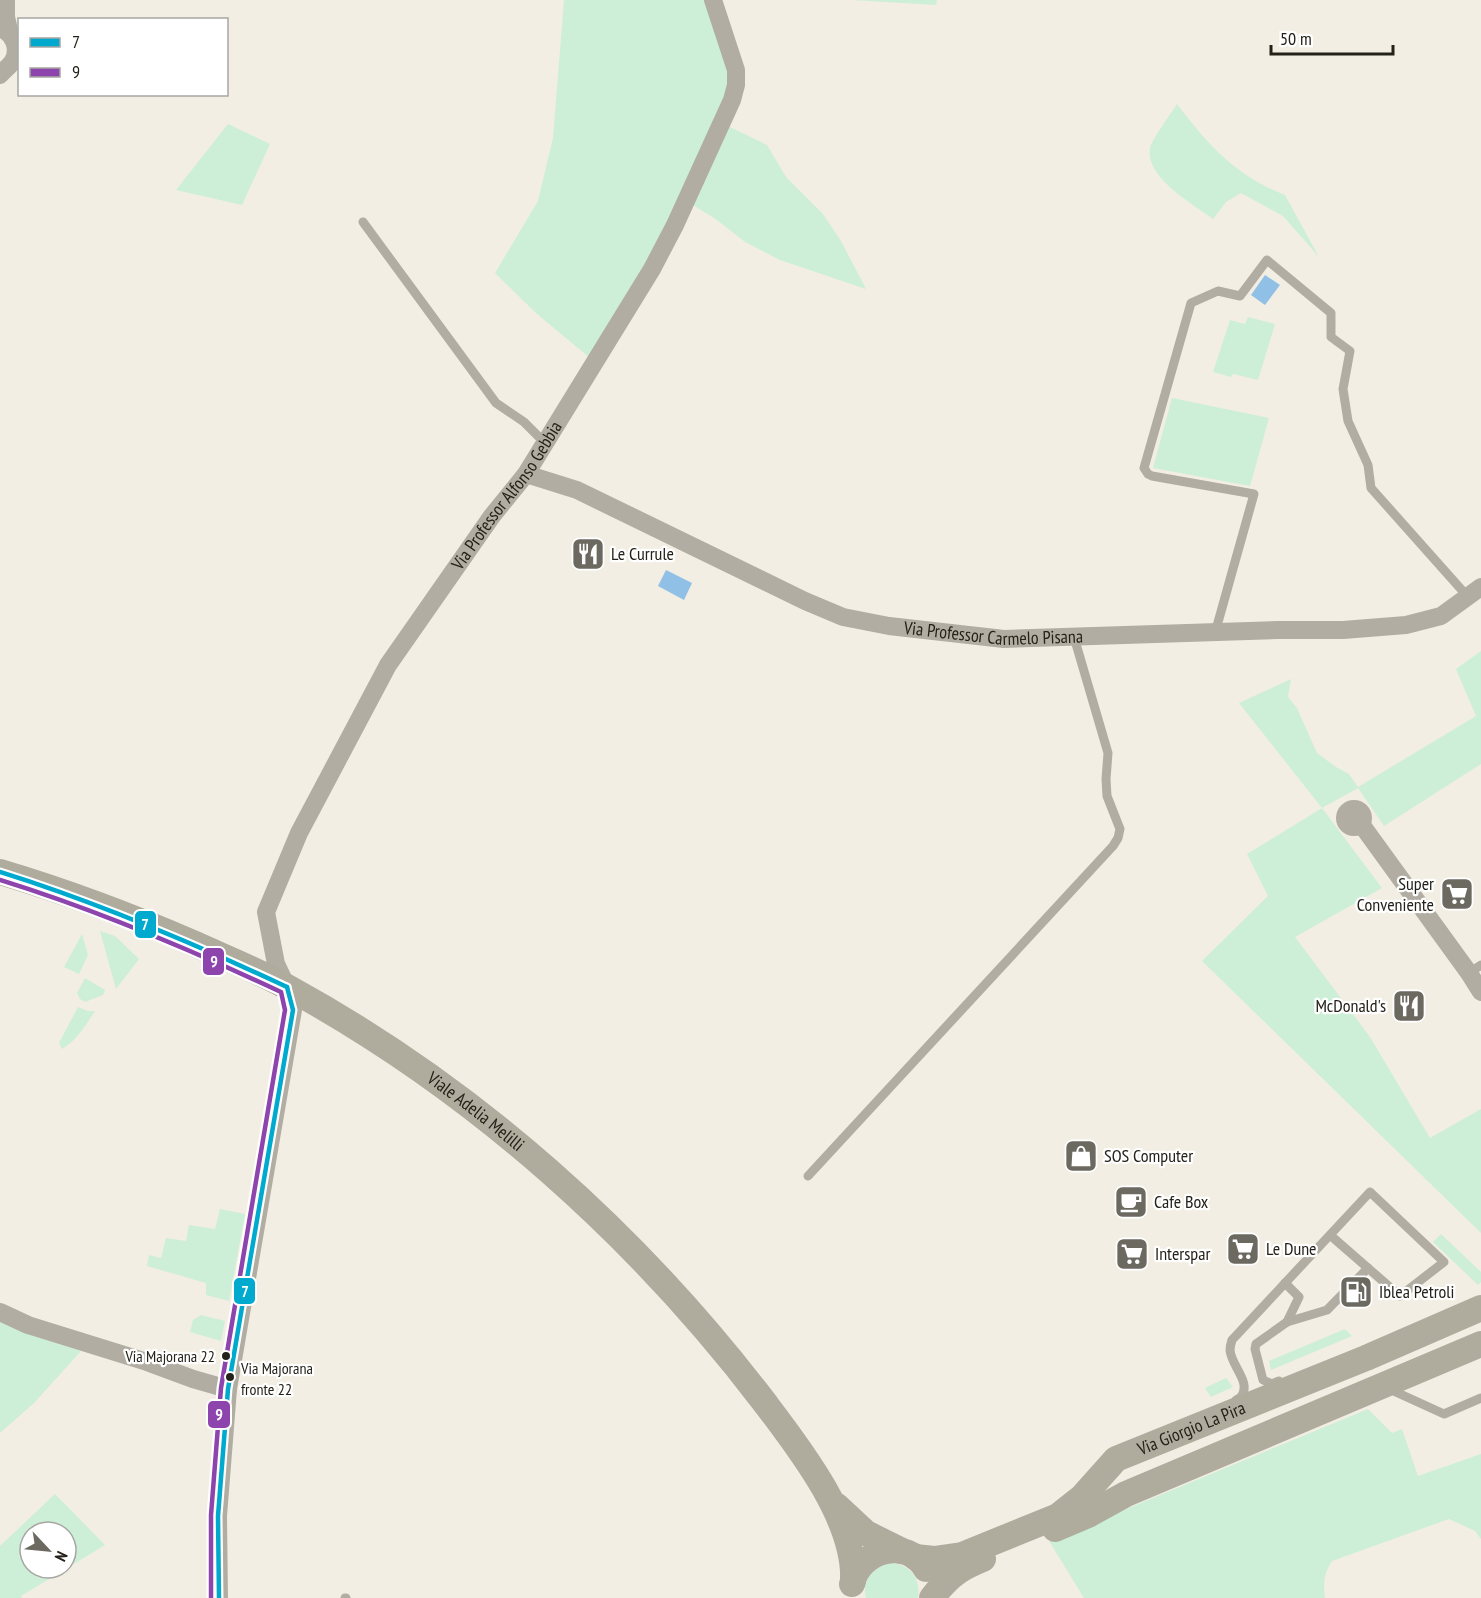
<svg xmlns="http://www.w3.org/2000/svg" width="1481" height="1598" font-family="'PT Sans Narrow',sans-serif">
  <rect width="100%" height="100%" fill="#f2eee3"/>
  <g fill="#cdefd7" fill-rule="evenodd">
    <path d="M564,0H706L729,65L730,89L662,235L590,358L537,314L495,273L538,201L553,138Z"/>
    <path d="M853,0H937L936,5Z"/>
    <path d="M1177,104C1208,145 1236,176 1285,195L1319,257L1283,216L1241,193L1226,202L1213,219C1192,203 1145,178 1150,148C1151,141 1172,112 1177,104Z"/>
    <path d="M228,124L270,144L242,205L176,190Z"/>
    <path d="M728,126L767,145L786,177L823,214L841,241L866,289L780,260L745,242L717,220L693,205Z"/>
    <path d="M1248,317L1275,324L1258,380L1233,374L1231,377L1213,372L1230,320L1245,324Z"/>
    <path d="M1172,398L1269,418L1250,486L1153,468Z"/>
    <path d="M1481,651V764L1384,826L1358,788L1322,808L1382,888L1295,937L1370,1037L1430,1138L1481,1109V1233L1202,961L1268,896L1247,854L1322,808L1239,703L1291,679L1288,697L1297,708L1317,753L1336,767L1349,774L1358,787L1476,716L1456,669Z"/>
    <path d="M100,931L115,936L139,959L116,989Z"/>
    <path d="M82,934L88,955L79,974L64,967Z"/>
    <path d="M85,978L105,990L103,995L85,1002L80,999L77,993Z"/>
    <path d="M78,1007L88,1011H95C86,1025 76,1041 62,1049L59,1043Z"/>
    <path d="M220,1209L245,1214L229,1301L206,1295V1283L147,1266L149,1255L161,1258L166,1238L186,1241L189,1225L215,1229Z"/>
    <path d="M1441,1234L1481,1272V1282L1478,1285L1433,1242Z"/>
    <path d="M201,1315L225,1321L221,1341L190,1332L193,1320Z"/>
    <path d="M0,1320L25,1332L81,1351L34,1403L0,1433Z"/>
    <path d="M1345,1329L1352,1336L1271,1370L1269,1361Z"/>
    <path d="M1226,1378L1233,1387L1211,1397L1205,1388Z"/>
    <path d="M1368,1409L1392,1433L1402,1429L1418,1476L1481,1454V1539L1475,1531L1449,1519L1332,1561C1324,1573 1323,1583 1325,1598H1084L1049,1541Z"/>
    <path d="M55,1494L105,1545L21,1596L22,1598H0V1546ZM30,1532H66V1568H30Z"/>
    <path d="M886,1563C908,1562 921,1576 918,1598H866C862,1581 871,1570 886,1563Z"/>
  </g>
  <g fill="#91c0e6">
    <path d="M1265,275L1280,285L1265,305L1251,295Z"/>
    <path d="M666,570L692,583L684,600L658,586Z"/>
  </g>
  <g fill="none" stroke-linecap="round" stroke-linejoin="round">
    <g stroke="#b1ada2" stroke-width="9">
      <path d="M363,222L496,403L524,422L545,443"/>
      <path d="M1215,633L1254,494L1152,476L1148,474L1144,468L1191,303L1218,291L1240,296L1267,260L1331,313V337L1350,351L1343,389L1348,421L1368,465L1371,488L1468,597"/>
      <path d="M1469,973L1481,965"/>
      <path d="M808,1176L1113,846L1118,838L1120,829L1107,796L1106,779L1108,753L1074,637"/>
      <path d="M1285,1283L1299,1297L1287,1322"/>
      <path d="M1279,1381L1272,1384L1263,1380L1255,1349L1256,1344L1287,1322L1327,1310L1368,1268"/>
      <path d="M1387,1388L1444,1414L1481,1398"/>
      <path d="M1236,1400L1241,1397C1252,1382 1231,1366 1230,1350C1230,1347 1231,1343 1232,1340L1370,1192L1444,1262L1400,1296L1330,1235"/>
      <path d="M345,1598H346"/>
    </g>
    <g stroke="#b1ada2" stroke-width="18">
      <path d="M6,0V17L10,34"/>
      <path d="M0,28C13,33 20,48 13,61C10,66 4,70 0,75"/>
      <path id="s1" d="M526,474L577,490L805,601L843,617L889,626L1004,639L1277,630H1343L1406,625L1441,616L1481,587"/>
      <circle cx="1354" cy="818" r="9"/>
      <path d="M1361,824L1469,973L1481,992"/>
      <path d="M0,1312L28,1325L147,1362L193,1379L228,1389"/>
      <path id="s2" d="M219,1598L218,1516L228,1389L293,1010L287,987L276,964L266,912L299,833L388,665L492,516L526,474L652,269L675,225L732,100L736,85V70L713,0"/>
    </g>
    <g stroke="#b0ac9d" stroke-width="26">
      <path id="s3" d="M0,872C67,892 131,916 195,944C226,958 259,971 289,988C475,1090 637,1235 765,1403C800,1449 856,1521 853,1581"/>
      <path d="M837,1506L866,1533L902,1551"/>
      <path d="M1055,1529L1088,1515L1126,1494L1481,1344"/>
      <path id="s4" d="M915,1557L934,1559L962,1555L1058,1516L1082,1497L1116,1459L1366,1358L1481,1308"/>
      <path d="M852,1584C859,1550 907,1536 926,1569"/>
      <path d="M932,1598C948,1577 958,1569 983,1559"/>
    </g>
    <g stroke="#fff" stroke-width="9">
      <g id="bus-1">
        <path d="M0,872C99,903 193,943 287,987"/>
        <path d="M219,1598L218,1516L228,1389L293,1010L287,987"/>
      </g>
    </g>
    <g stroke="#fff" stroke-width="9">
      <path id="bus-2" d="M0,880C97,910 189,949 281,992L285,1010L221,1388L211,1515V1598"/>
    </g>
    <use href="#bus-1" stroke="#00a9ce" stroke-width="4.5"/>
    <use href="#bus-2" stroke="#8e44ad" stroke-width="4.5"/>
  </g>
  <defs>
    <g id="restaurant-square" transform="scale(1.725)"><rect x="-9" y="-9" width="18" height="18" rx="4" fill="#6b6960" stroke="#fff"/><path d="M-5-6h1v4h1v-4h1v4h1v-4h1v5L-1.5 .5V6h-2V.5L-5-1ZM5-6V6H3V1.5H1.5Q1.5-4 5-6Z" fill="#fff"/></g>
    <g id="supermarket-square" transform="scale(1.725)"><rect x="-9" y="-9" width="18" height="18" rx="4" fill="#6b6960" stroke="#fff"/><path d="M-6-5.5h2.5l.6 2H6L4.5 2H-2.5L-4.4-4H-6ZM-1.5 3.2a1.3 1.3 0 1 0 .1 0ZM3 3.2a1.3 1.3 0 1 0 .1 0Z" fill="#fff"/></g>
    <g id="shop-square" transform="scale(1.725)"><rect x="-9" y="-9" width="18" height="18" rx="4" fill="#6b6960" stroke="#fff"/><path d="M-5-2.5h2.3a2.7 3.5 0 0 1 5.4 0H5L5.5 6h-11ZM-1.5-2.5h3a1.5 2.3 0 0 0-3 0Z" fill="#fff"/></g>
    <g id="cafe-square" transform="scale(1.725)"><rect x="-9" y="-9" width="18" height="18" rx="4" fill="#6b6960" stroke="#fff"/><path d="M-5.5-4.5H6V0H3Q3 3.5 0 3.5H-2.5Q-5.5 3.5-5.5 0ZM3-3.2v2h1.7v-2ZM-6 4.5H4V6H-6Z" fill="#fff"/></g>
    <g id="fuel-square" transform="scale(1.725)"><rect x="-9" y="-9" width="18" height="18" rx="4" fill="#6b6960" stroke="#fff"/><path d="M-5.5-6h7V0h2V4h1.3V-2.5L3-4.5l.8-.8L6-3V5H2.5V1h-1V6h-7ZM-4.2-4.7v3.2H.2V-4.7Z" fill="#fff"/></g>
  </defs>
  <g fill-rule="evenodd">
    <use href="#restaurant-square" x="588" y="554"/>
    <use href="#supermarket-square" x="1457" y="894"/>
    <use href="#restaurant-square" x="1409" y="1006"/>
    <use href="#shop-square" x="1081" y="1156"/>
    <use href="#cafe-square" x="1131" y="1202"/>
    <use href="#supermarket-square" x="1243" y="1249"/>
    <use href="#supermarket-square" x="1132" y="1254"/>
    <use href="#fuel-square" x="1356" y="1292"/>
  </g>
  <g fill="#232119" stroke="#fff" stroke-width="2">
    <circle cx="226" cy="1356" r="5"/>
    <circle cx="230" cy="1377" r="5"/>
  </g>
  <g text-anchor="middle" stroke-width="4.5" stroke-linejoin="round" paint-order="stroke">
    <g font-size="16" fill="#232119" stroke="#fff" text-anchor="end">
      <text x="215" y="1362">Via Majorana 22</text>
      <text x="241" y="1374" text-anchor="start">Via Majorana<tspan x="241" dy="21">fronte 22</tspan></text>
    </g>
    <g font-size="18" fill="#232119" stroke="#fff">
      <text dy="6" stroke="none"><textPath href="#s2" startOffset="1179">Via Professor Alfonso Gebbia</textPath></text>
      <text dy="6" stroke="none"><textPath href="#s1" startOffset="500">Via Professor Carmelo Pisana</textPath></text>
      <text dy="6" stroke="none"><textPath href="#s3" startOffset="536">Viale Adelia Melilli</textPath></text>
      <text dy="6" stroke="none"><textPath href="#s4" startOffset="314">Via Giorgio La Pira</textPath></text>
    </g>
    <g font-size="18" fill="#232119" stroke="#fff" text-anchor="start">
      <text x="611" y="560">Le Currule</text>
      <text x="1434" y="890" text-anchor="end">Super<tspan x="1434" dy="21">Conveniente</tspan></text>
      <text x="1386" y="1012" text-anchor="end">McDonald's</text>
      <text x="1104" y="1162">SOS Computer</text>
      <text x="1154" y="1208">Cafe Box</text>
      <text x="1266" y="1255">Le Dune</text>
      <text x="1155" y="1260">Interspar</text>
      <text x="1379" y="1298">Iblea Petroli</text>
    </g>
  </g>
  <g stroke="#fff" stroke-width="2">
    <rect x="134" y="910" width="23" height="29" rx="6" fill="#00a9ce"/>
    <rect x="202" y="947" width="23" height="29" rx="6" fill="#8e44ad"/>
    <rect x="233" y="1277" width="23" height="28" rx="6" fill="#00a9ce"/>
    <rect x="207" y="1400" width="24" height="29" rx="6" fill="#8e44ad"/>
  </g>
  <g font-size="16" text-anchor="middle" font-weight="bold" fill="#fff">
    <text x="145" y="930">7</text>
    <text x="214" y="967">9</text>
    <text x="245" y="1297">7</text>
    <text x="219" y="1420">9</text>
  </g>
  <rect x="18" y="18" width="210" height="78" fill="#ffffff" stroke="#a7a6a3" stroke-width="1.5"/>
  <rect x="30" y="38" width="30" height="9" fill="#00a9ce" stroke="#a7a6a3" stroke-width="1.5"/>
  <text x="72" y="48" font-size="18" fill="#232119">7</text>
  <rect x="30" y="68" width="30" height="9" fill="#8e44ad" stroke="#a7a6a3" stroke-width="1.5"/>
  <text x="72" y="78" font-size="18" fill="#232119">9</text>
  <g transform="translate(48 1550) rotate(116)"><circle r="28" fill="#ffffff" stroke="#a7a6a3" stroke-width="1.5"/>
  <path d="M0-4.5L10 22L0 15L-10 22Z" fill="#6b6960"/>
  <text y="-9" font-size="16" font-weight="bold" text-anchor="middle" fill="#232119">N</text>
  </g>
  <path d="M1271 45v9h122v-9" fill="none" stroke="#232119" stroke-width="3"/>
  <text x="1280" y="45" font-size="18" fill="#232119" stroke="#ffffff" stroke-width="4.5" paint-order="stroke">50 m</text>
</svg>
